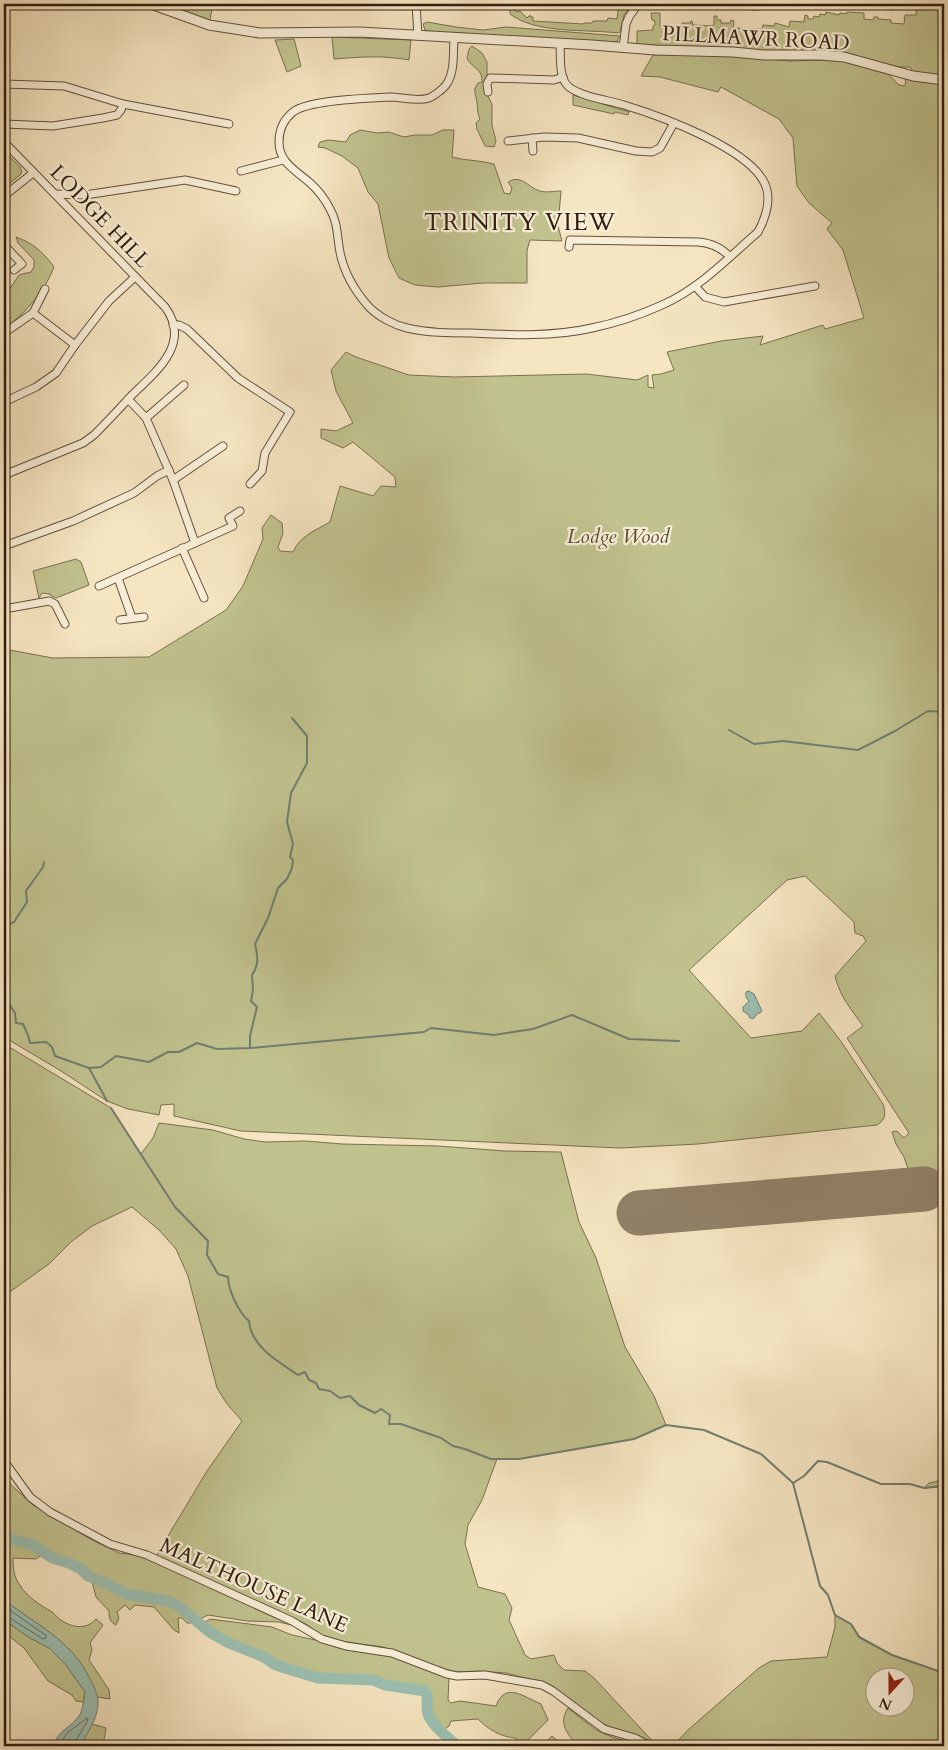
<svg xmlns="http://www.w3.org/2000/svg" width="948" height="1750" font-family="Cardo,serif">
  <rect width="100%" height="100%" fill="#f5e5c1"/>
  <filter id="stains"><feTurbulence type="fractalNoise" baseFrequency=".004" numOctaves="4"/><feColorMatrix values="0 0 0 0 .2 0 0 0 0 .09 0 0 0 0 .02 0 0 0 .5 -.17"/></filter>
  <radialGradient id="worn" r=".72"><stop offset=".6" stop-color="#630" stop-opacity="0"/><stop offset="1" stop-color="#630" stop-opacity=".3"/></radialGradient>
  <g fill="#c1c38f" stroke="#78704e" fill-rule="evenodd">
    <path d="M151,4H213L209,25Z"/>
    <path d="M510,4H515L514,5L517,7L514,10L517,12L520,11L527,18L530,15V17H533V21L583,24L584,23H592L593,21H607L608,18L617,19L619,4H632L624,15L620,32L618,33C586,29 536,34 510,14Z"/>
    <path d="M917,4H944V76L913,72L910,67H902L761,52L637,44V31L653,30V26L655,25V21L652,20L651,13H660V26H661L682,27V23H691V21H692L693,25L712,26L714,24V16H717V20H721V23H730L731,20L734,21L733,28L762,29L763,25L774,26L775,23L789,27L790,21L804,22L805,15L808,16V19H813L814,16L819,17L820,14L825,15L826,12L839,15L840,13L846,14L847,12L864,13V19L873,20L874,17H878V19L891,20V23L904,24L905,15H916Z"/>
    <path d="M427,22L456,27L483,30L506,27L620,36L617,41L610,43L437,33L425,30L423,24Z"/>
    <path d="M332,37L411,40L409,60C382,55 361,57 334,59Z"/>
    <path d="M294,39L301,66L287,72L275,40Z"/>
    <path d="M472,46L482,53L487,62V76L484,85L485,91L492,104V125L496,141L494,147L485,146L477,129L476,123L480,119C477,113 478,109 477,103C476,94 472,91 478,83L482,82C483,68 472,69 467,58L469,49Z"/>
    <path d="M705,54L790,61L824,60L846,61L887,73L899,85L905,86L906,78L944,84V1198L867,1206L632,1222L631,1204C725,1201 818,1191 912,1180L904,1157L896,1144L892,1132L897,1131L904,1138L909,1133L847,1038L863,1026C851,1009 840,997 835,976L866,941L863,936L855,933L854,922L805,876L787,880L689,970L751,1038L802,1031L819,1013L840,1040L883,1104C886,1114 886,1119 877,1125L698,1144L620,1148L241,1131L174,1116V1104L161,1105L159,1115L128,1109L107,1101L61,1071L4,1037V649L53,658L149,657L226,610L243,586L263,539L262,528L271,515L282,523L283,533L278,547L280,551L293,552C300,536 316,530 330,522L340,486L373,496L381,486L396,487L395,477L353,442L343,448L321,438V429L336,431L353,423L336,391L331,370L346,352L356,357L409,375L454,377L586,374L637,380L648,375V387L654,388L652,375L661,374L674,370L667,352L721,341L763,336L760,345L823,325L825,329L864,318L843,250L827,229L832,223L809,203L797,186L793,138L779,119L721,87L718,92L660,77L641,76L653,55Z"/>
    <path d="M573,95L629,112L628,115L615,112L614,114L573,105Z"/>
    <path d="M360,130L377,133L389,132L404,137L415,135H432L443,130H454L452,157C466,161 480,160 494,164L504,193L510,194L512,188L508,182C522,174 527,187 540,191C546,193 554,191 561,191L558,226L562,241L530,240L527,250V283H483L438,287L415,285L399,278L389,258L378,204L368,192L358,168L342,156L325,148L318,147L320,142L328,140L346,142L350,135Z"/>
    <path d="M4,151L20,167L22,172L20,175L4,188Z"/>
    <path d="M16,237C33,243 43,252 54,267C45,291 25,314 4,329V293L11,287L19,275L31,272L34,267V260L18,243Z"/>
    <path d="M76,559L81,562L89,585L56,598L50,595V594L42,593L39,598L33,571Z"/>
    <path d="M4,1044L111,1108L141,1154L153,1138L159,1123L213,1130L244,1139L265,1142L306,1141L342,1144L438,1146L505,1151L561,1152L579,1222L596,1258L625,1347L654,1396L666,1425L634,1439L519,1459H497L482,1500L468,1525L465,1544L478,1587L505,1594L512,1608L509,1620L525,1655L531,1659L554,1655L557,1663L564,1670L585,1671L594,1678L657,1746L634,1734L610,1727L596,1720L573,1701L549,1684L506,1673L479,1671L457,1672L439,1668L383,1647L333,1640L321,1635L306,1624L156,1556L207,1471L242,1421L227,1404L217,1388L188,1276L176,1249L159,1230L132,1207L92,1226L71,1242L49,1264L4,1296Z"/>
    <path d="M4,1467L10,1478L8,1482L33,1505L92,1540L119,1553L142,1556L295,1626L279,1622L247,1621L208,1615L202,1618L198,1623H187L182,1618H178L179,1633L174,1630L154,1607L135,1605L130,1610L125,1605L117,1612L119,1618L116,1625C110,1622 109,1618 109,1611L96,1597L91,1577L81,1569L44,1553L36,1559L13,1558C13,1569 14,1576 19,1584C27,1597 40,1605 52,1612C56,1615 59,1620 64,1622C74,1628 88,1629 96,1619L103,1625L90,1643L92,1649L89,1660L109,1690L110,1699L97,1697C80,1644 45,1631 4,1600Z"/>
    <path d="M944,1480V1486L924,1488L929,1483Z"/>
    <path d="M835,1615L851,1624L860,1637L892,1655L944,1673V1746H673L688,1730L759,1668L771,1661L827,1657L835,1627ZM876,1678H906V1708H876Z"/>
    <path d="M210,1619L272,1627L292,1635L320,1641L339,1648L393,1657L449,1677L448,1700L451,1703L460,1701L496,1706C505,1681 524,1697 541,1704L548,1720L528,1740L517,1743L516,1738C501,1737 489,1730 478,1719L451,1721L449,1726L442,1731C435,1724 427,1716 427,1706C427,1700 429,1697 425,1691L385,1685L373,1680L318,1678L274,1664L264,1657L229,1643L201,1625Z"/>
    <path d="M4,1620L30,1638L49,1648L66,1665L85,1692L83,1702L76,1701L72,1695L48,1681L24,1648L4,1632Z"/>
    <path d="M568,1708L596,1730L612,1737L643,1746H578C567,1734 558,1723 568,1708Z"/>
    <path d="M92,1724L106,1728L103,1746H79Z"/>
    <path d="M552,1736L563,1746H542Z"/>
  </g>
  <g fill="#9cbfb1" stroke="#717e70">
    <path d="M749,991L754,994L762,1011L760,1013H758L753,1019L749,1017V1015L743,1011V1007L749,1001L746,997V992Z"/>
    <path d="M4,1600C37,1625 71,1640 90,1679C94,1687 99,1696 98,1705C97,1719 87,1735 79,1746H53C58,1730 72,1727 79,1716C83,1710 84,1698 85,1692L66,1665L49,1648L30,1638L4,1620Z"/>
  </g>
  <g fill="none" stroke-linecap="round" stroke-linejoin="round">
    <g stroke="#666e60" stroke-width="1">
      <path d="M4,1606L41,1632L46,1635V1638L43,1639L8,1617L4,1616"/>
      <path d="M59,1746L67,1733L87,1718L88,1719L87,1722L75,1742V1746"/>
    </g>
    <g stroke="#717e70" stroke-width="2">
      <path d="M729,730L754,744L783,741L858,750L895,731L928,711L944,712"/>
      <path d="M4,926L14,922L27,902L26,891L43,867L44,862"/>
      <path d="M4,1002H8L15,1013L16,1023L23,1024L28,1035L30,1043L46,1042L52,1047L55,1056L89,1068L101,1067L116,1056L149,1062L168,1052H179L197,1043L217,1049L250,1048L424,1032L431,1028L494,1035L533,1029L572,1015L629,1039L679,1041"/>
      <path d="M250,1048V1036L257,1007L251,1001L253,990L252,975C259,965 258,956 255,944L268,918L278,888L287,879L292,868L293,860L290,857L293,844L287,822L291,793L307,763V736L292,718"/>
      <path d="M89,1068L107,1101"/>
      <path d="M111,1108L175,1207L208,1241L207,1255L218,1274L228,1277C228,1290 239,1313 249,1321C251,1347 279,1362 298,1375L305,1372L309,1380L316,1383L319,1389L330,1391L340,1398L350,1396L359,1405L375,1413L381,1409L390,1415L389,1424H401L441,1438L453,1446L465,1449L491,1459H519L634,1439L666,1425L704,1430L761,1454L793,1483L804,1476L818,1461L827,1462L881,1484H910L924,1488L944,1486"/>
      <path d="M793,1483L820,1586L828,1595L835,1615L851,1624L859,1637L892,1655L944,1673"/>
    </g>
    <path stroke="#9cbfb1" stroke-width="11" d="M4,1537L33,1545L52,1558L69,1563L81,1569L88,1576L108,1584L126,1594L168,1601L177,1605L211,1633L229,1643L264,1657L274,1664L285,1668L318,1678L373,1680L385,1685L425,1691C430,1699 425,1705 428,1714C432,1726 448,1737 457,1746"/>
    <path stroke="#928168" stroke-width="45" d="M639,1213L924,1189"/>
    <g stroke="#614f3b" stroke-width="9">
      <g id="minor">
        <path d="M416,4L418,36"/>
        <path d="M720,4L756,6L781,4"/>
        <path d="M891,6L892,4"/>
        <path d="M454,39C453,53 455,73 446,85C443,89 434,96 429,98C417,102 402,97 390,97C369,98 308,100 293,112C283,120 279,130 279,142C279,162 295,170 309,182C317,189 325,199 330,209C337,221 337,233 339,246C342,270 353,289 369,307C379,317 394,325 407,328C428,333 450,333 471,333C511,335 553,337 592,328C616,323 640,315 662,305C699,289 728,258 758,232C766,217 772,200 765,184C749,148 660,116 624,105C608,100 582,97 569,87C558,78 561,56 560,43"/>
        <path d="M623,48L626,24L629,17L638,4"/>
        <path d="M4,84L64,86L123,104L229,124"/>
        <path d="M488,92L487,84L490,78L554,80L563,77"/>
        <path d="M4,124L53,126L103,118L117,115L121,110L123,104"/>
        <path d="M532,138L533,151"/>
        <path d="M508,141L544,137L578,138L636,151L652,152L660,148L674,123"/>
        <path d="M4,142L165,307C192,343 156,372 132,395C120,408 107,422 94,435L83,443L4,475"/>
        <path d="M241,171L283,160"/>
        <path d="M55,194L85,195L185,180L236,191"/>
        <path d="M4,196L33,173"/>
        <path d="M4,247L5,246L22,264L14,270"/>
        <path d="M569,247L570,240L698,242C711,243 721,247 730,257"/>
        <path d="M695,286L705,297L724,302L815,286"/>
        <path d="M33,313L45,289"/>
        <path d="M173,325H179L187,329L238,378L290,412L265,453L262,471L250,484"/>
        <path d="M4,333L33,313L75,345"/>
        <path d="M128,399L146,418L173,480L195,543"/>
        <path d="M4,402L36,387L56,373L75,345L109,301L135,277"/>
        <path d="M146,418L184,385"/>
        <path d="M173,480L223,446"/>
        <path d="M4,546L73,521L134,493L157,476L169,470"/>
        <path d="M182,548L204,598"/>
        <path d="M118,578L132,618"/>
        <path d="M99,586L233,526L229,518L240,511"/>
        <path d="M4,609L49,601L55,604L65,624"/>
        <path d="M120,620L144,617"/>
        <path d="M4,1461L30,1497L50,1512L110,1544L147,1555L292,1621L322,1639L346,1646L392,1653L447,1674L457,1676L485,1675L542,1685L553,1691L604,1729L635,1738L650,1746"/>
      </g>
    </g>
    <g stroke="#614f3b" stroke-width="11">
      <path id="tertiary" d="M151,4L209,25L260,33L360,32L592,45L655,50L733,52L764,55H821L844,57L913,76L944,80"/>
    </g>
    <use href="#minor" stroke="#f8eed7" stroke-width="7"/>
    <use href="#tertiary" stroke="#f8eed7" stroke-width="9"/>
  </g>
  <g text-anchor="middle" stroke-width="4.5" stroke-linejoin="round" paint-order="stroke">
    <g font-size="21" fill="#301d0e" stroke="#f8eed7">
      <text transform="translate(756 38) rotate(3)" y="7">PILLMAWR ROAD</text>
      <text transform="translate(100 216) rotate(46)" y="7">LODGE HILL</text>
      <text transform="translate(254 1585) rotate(24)" y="7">MALTHOUSE LANE</text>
    </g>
    <g font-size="21" font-style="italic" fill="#5c4f35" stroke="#f8eed7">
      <text x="618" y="543">Lodge Wood</text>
    </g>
    <g font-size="24" letter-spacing="1" fill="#301d0e" stroke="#f8eed7">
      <text x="520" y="230">TRINITY VIEW</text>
    </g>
  </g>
  <rect width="948" height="1750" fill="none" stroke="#f5e5c1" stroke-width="20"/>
  <rect x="5" y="5" width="938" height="1740" fill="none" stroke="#301d0e" stroke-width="2.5"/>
  <rect x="10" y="10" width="928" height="1730" fill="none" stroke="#301d0e"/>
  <g transform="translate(890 1692) rotate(201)"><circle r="24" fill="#f8eed7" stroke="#a89a87"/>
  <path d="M0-4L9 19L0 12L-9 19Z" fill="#8f2418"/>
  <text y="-8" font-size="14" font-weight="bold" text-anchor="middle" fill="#301d0e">N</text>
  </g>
  <rect width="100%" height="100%" filter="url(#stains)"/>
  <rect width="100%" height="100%" fill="url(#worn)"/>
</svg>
